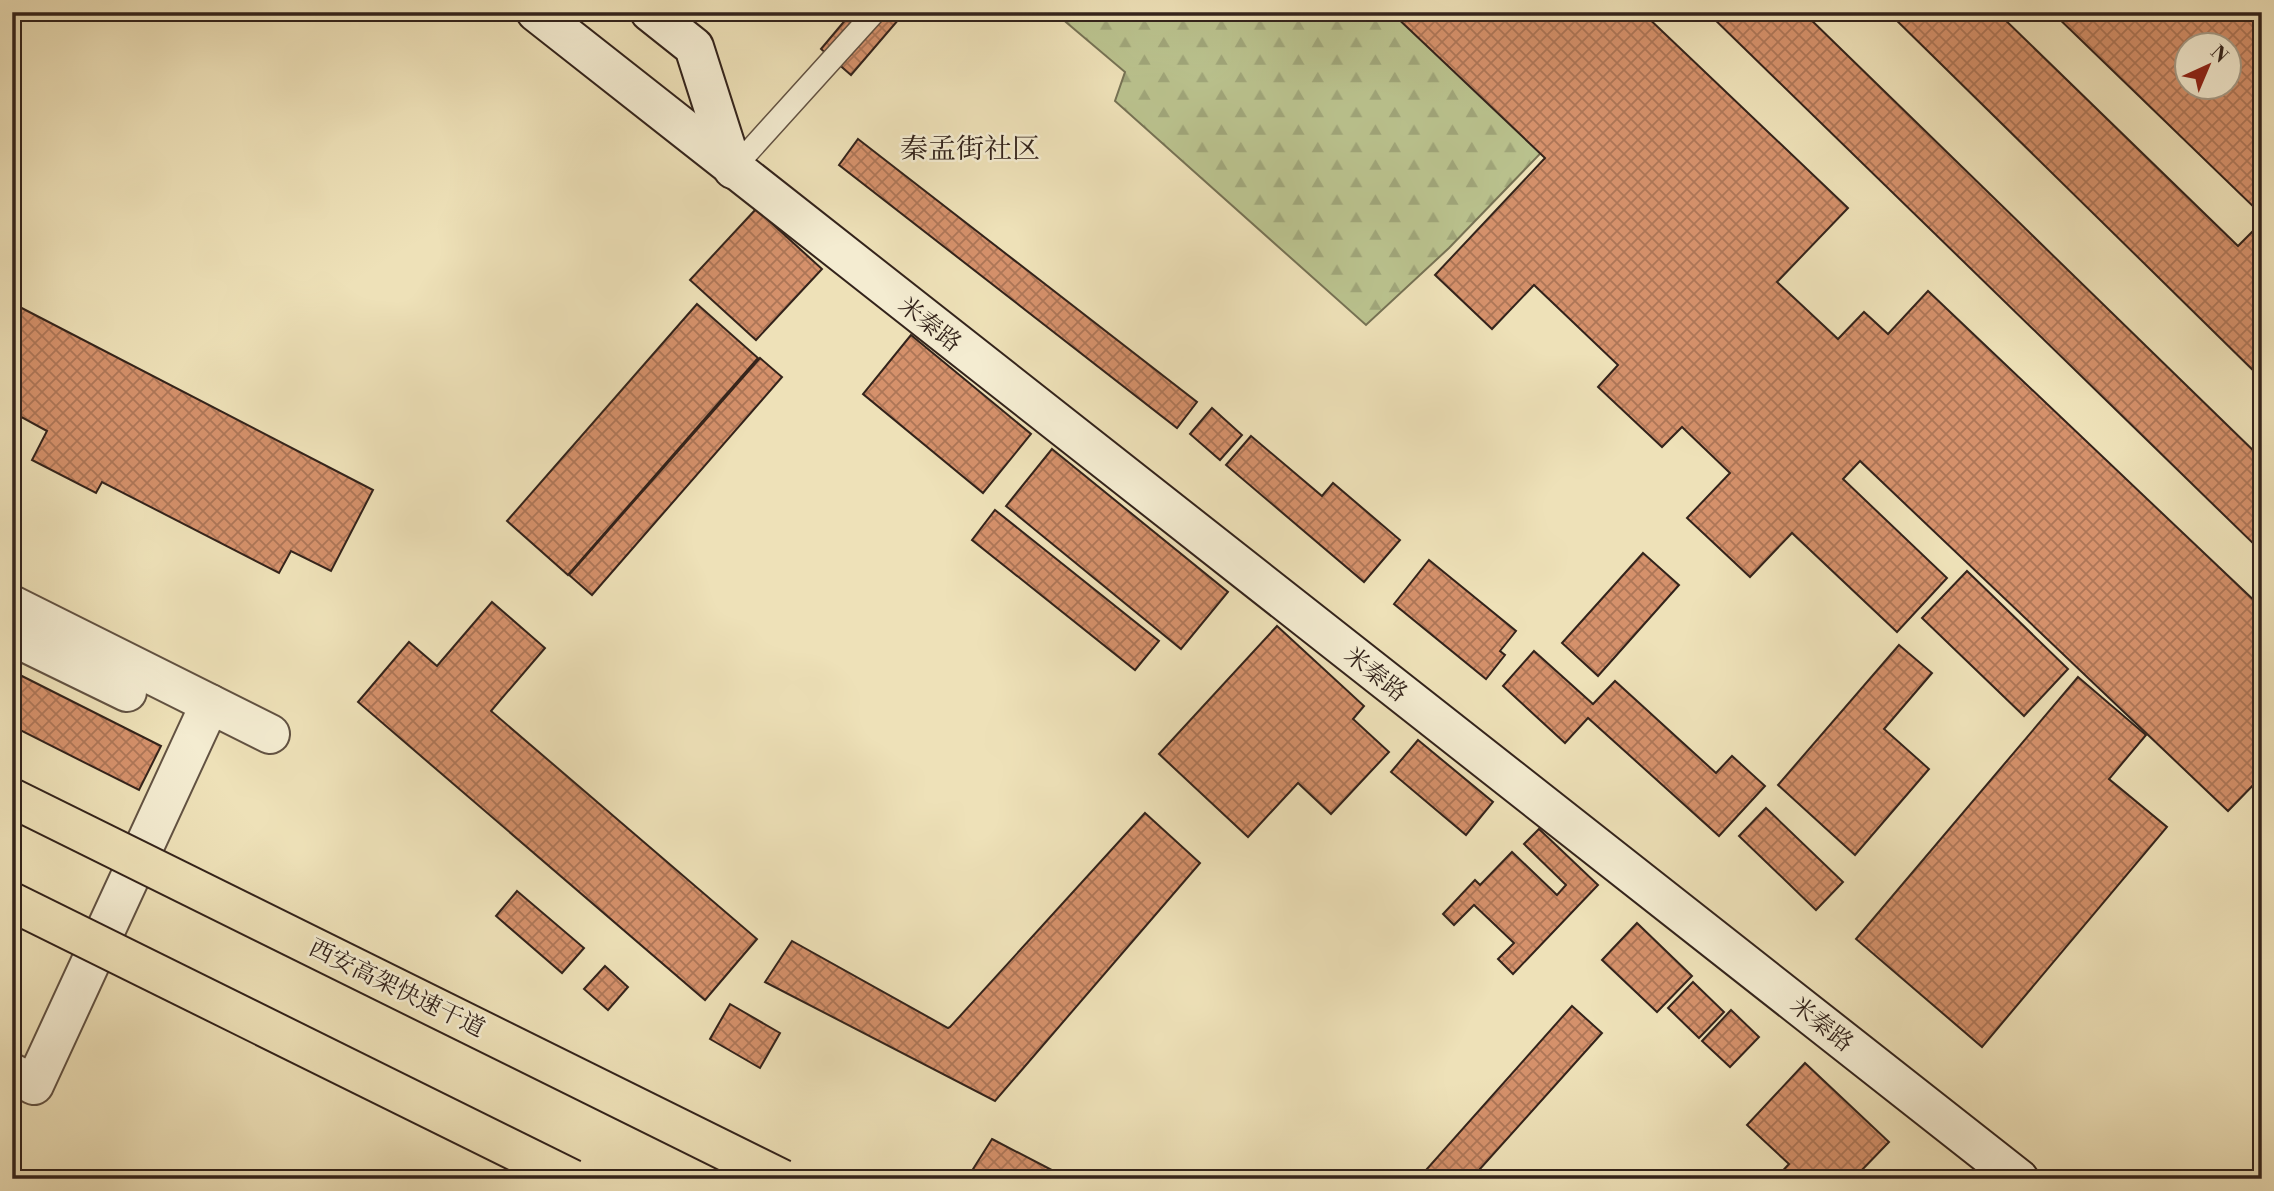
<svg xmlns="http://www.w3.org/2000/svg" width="2274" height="1191" font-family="'Libre Bodoni','Noto Serif SC',serif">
  <defs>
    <pattern id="forest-firs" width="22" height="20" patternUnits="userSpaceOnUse" patternTransform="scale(1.75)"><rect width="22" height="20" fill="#bac28e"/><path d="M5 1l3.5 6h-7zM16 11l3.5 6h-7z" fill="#a0a67a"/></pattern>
    <pattern id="building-cross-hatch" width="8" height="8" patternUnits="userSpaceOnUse" patternTransform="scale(1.75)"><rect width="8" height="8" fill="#d5916b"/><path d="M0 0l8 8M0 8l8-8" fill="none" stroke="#ad7657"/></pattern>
  </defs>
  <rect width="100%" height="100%" fill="#eee1b8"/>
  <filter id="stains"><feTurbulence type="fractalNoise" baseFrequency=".00286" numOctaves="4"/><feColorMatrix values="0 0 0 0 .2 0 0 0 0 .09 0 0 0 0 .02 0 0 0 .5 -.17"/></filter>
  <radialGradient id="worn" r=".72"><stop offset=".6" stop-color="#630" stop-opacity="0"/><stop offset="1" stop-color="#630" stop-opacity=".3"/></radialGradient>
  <path fill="url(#forest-firs)" stroke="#767254" stroke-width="2" d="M1054,12H1431L1561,132L1449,248L1366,325L1115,101L1125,72Z"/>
  <g fill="url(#building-cross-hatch)" stroke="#33231b" stroke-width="2" fill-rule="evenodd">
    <path d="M852,12H905L851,75L821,49Z"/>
    <path d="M1391,12H1642L1848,208L1777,282L1838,339L1864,312L1888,334L1928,291L2262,608V776L2228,811L1860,461L1843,479L1947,578L1897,632L1792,533L1750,577L1687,518L1730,473L1682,427L1662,447L1598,387L1618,365L1534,285L1492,329L1435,275L1545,158Z"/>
    <path d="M1707,12H1803L2262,459V552Z"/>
    <path d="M1888,12H1997L2238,246L2262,222V379Z"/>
    <path d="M2052,12H2262V215ZM2186,46H2228V88H2186Z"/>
    <path d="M858,139L1197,402L1177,428L839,165Z"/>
    <path d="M756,209L822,269L756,340L690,280Z"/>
    <path d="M12,303L373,490L331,571L291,551L279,573L102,482L96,493L32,460L47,431L12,412Z"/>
    <path d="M697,304L758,358L568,575L507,521Z"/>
    <path d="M911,335L1031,434L983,493L863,394Z"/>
    <path d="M760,358L782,377L592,595L569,575Z"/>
    <path d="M1212,408L1242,435L1220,460L1190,434Z"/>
    <path d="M1251,436L1322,496L1333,483L1400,540L1364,582L1226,465Z"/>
    <path d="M1052,449L1228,592L1181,649L1006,506Z"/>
    <path d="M995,510L1159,641L1135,670L972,540Z"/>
    <path d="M1643,553L1679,585L1598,676L1562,643Z"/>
    <path d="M1429,560L1516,631L1500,651L1505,655L1486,679L1394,604Z"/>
    <path d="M1967,571L2068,669L2024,716L1922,618Z"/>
    <path d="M492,602L545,648L491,711L757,939L705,1000L358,702L409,642L437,666Z"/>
    <path d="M1277,626L1364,706L1353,719L1389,752L1331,814L1298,783L1248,837L1159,754Z"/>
    <path d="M1899,645L1932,673L1884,729L1929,769L1855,855L1778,785Z"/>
    <path d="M1534,651L1593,704L1615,681L1716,773L1732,756L1765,786L1719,836L1588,718L1565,743L1503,686Z"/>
    <path d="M12,671L161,746L139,790L12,726Z"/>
    <path d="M2078,677L2146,735L2109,779L2167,827L1982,1047L1856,939Z"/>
    <path d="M1418,740L1493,802L1466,835L1391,772Z"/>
    <path d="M1766,808L1843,882L1816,910L1739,836Z"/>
    <path d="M1145,813L1200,863L995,1101L765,982L792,941L948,1028L950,1027Z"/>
    <path d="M1539,829L1598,885L1513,974L1498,959L1514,943L1474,905L1454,925L1443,914L1475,880L1480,885L1512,852L1557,895L1566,885L1524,844Z"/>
    <path d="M517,891L584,948L562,973L496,916Z"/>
    <path d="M1637,923L1692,976L1657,1012L1602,960Z"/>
    <path d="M605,966L628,987L608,1010L584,989Z"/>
    <path d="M1693,982L1724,1012L1699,1038L1668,1008Z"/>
    <path d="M730,1004L780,1033L760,1068L710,1039Z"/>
    <path d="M1572,1006L1602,1033L1471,1179H1418Z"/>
    <path d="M1731,1010L1759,1037L1730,1067L1702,1041Z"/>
    <path d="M1805,1063L1889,1142L1859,1173L1866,1179H1775L1789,1164L1747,1125Z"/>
    <path d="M992,1139L1069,1179H992L973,1169Z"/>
  </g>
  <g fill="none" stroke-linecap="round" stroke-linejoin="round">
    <g stroke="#625242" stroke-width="24">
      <path id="lane" d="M733,169L875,12"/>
    </g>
    <g stroke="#625242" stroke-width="42">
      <g id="street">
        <path d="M12,605L270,734"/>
        <path d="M12,636L127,692"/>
        <path d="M12,1073L34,1085L210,704"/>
      </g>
    </g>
    <g stroke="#33231b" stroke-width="42">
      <g id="secondary">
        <path d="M536,12L2019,1179"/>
        <path d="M650,12L694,47L733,169"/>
      </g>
    </g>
    <use href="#lane" stroke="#f4ecd1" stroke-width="21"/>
    <use href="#street" stroke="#f4ecd1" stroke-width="38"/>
    <use href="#secondary" stroke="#f4ecd1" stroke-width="38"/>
    <g stroke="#33231b" stroke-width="42" stroke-linecap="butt">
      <g id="highway-bridge">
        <path d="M12,798L782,1179"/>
        <path d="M12,902L572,1179"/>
      </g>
    </g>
    <use href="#highway-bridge" stroke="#eee1b8" stroke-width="38"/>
  </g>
  <g text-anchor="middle" stroke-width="5" stroke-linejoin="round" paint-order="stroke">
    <g font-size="24" fill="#33231b" stroke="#f4ecd1">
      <text transform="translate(930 324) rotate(38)" y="8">米秦路</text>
      <text transform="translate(1376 674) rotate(38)" y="8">米秦路</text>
      <text transform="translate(397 988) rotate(26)" y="8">西安高架快速干道</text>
      <text transform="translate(1822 1024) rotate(38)" y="8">米秦路</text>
    </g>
    <g font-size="28" fill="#33231b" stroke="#f4ecd1">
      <text x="970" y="158">秦孟街社区</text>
    </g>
  </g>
  <rect width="2274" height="1191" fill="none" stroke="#eee1b8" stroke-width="42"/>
  <rect x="14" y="14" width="2246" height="1163" fill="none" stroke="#33231b" stroke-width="3.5"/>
  <rect x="21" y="21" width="2232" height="1149" fill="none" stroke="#33231b" stroke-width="2"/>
  <g transform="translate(2208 66) rotate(44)"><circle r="33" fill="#f4ecd1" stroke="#a79c88" stroke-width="2"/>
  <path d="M0-5L12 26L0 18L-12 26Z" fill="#8f2418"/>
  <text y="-10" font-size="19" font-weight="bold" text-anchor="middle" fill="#33231b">N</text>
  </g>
  <rect width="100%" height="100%" filter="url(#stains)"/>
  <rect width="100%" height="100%" fill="url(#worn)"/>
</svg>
